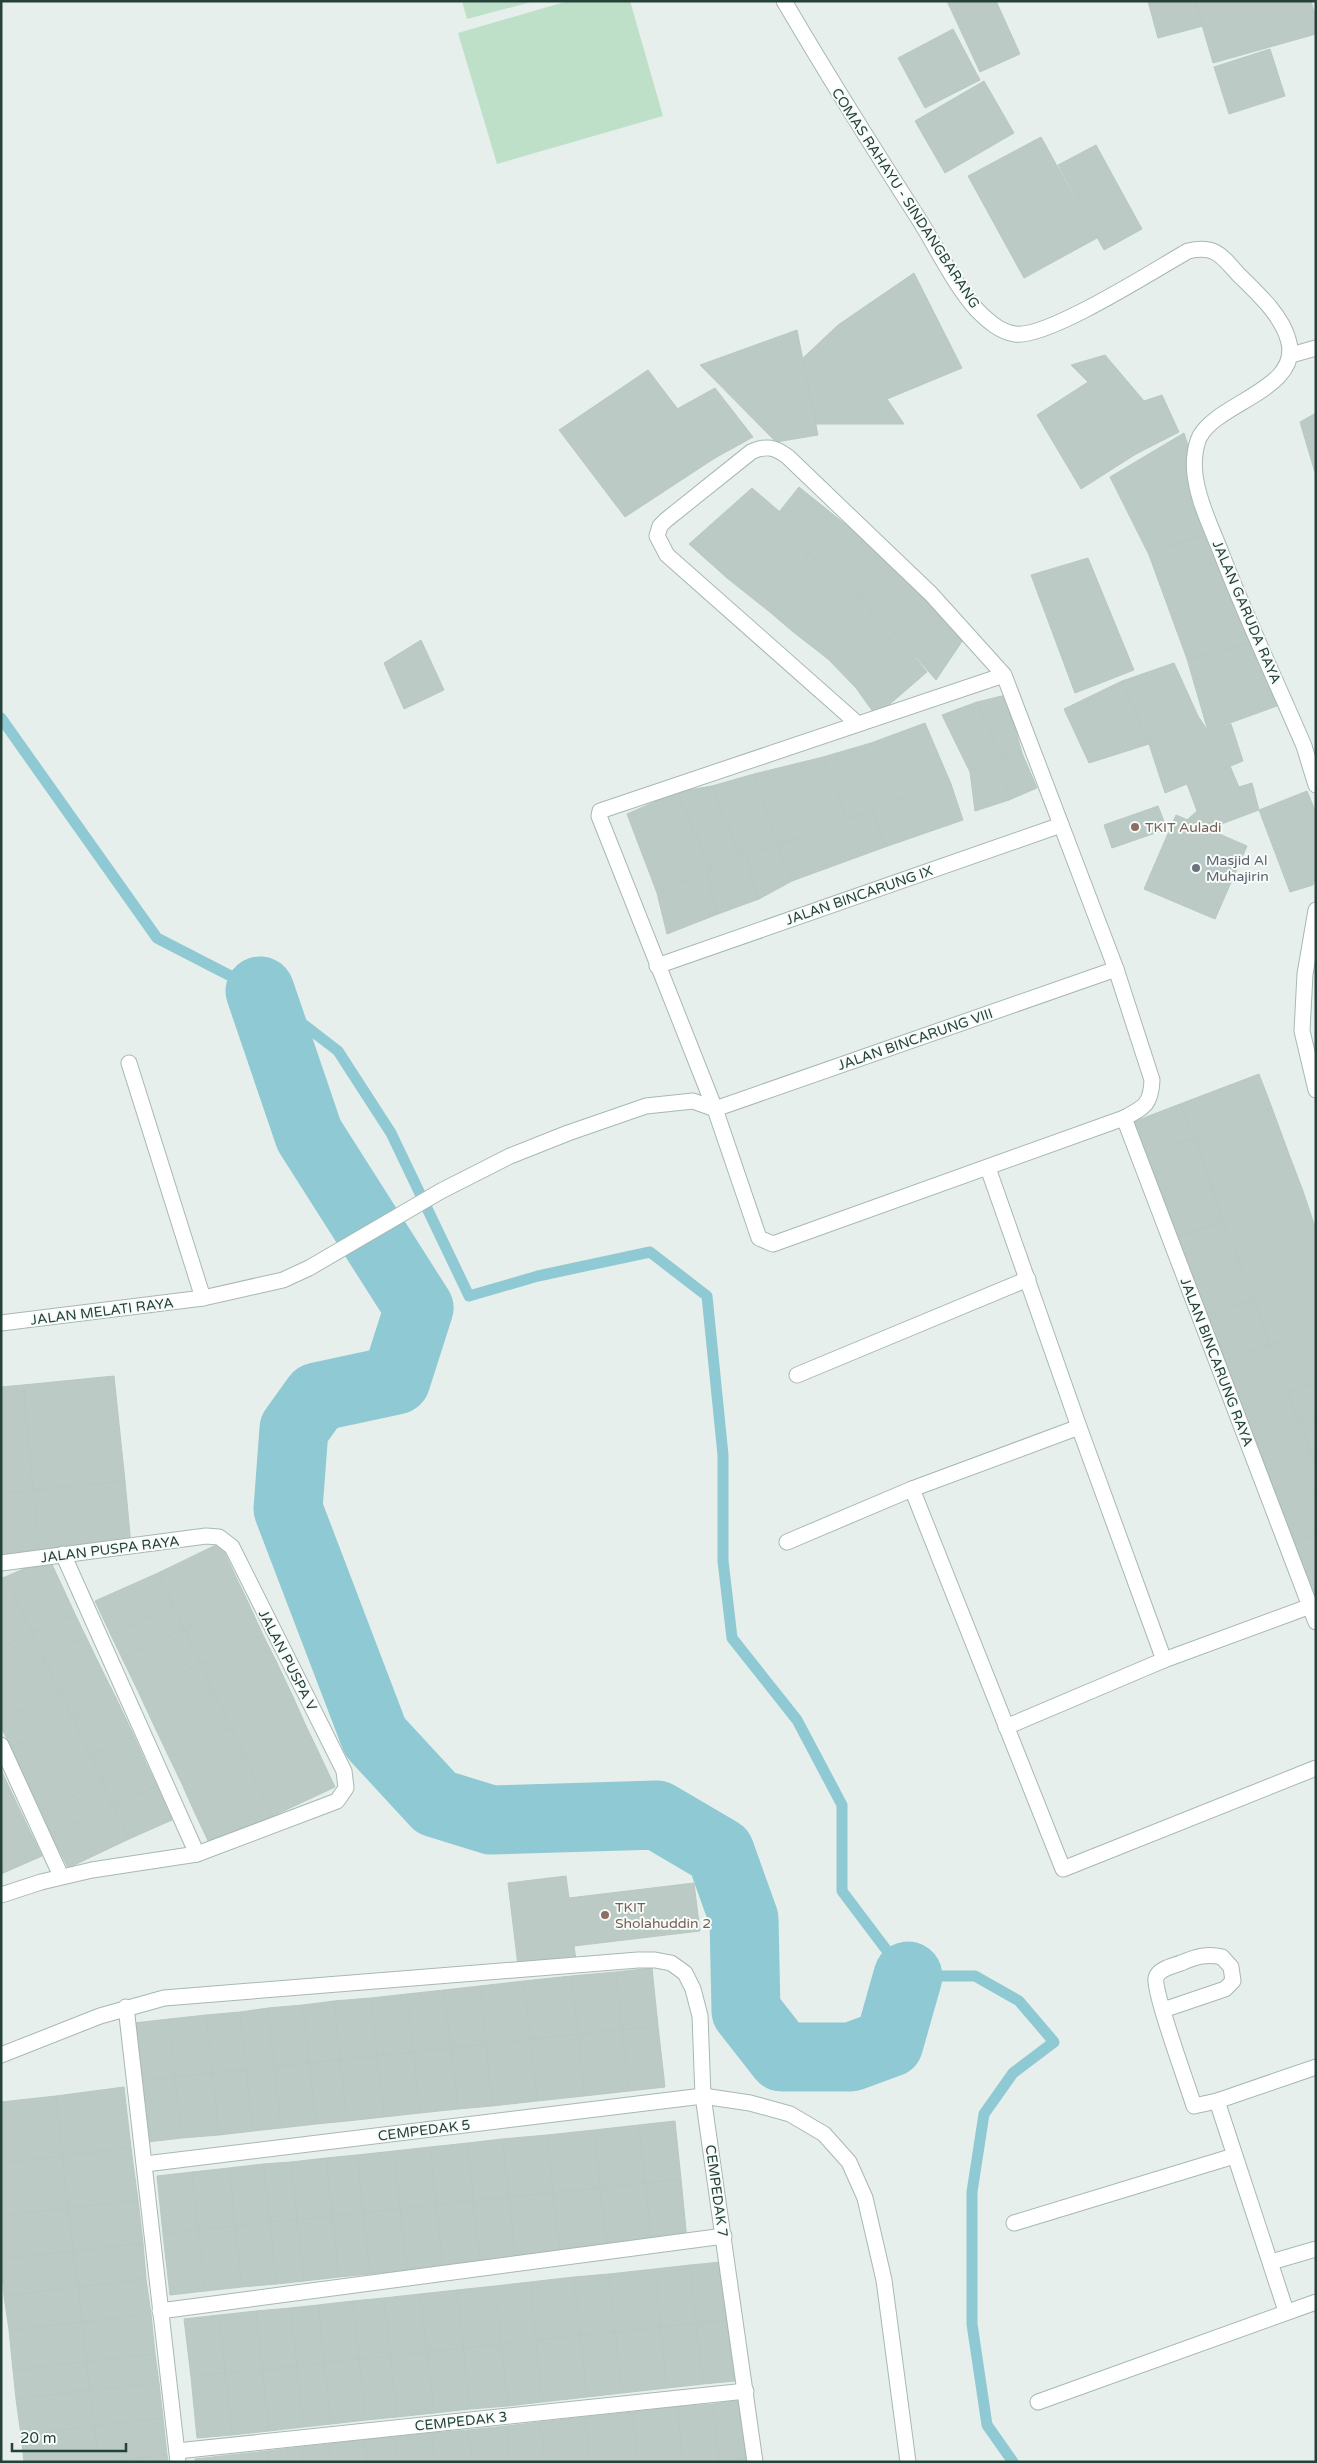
<svg xmlns="http://www.w3.org/2000/svg" width="1317" height="2463" font-family="'Varela Round',sans-serif">
  <rect width="100%" height="100%" fill="#e6efeb"/>
  <g fill="#bfe0c8">
    <path d="M462,1H535L467,19Z"/>
    <path d="M568,1H630L663,116L497,164L458,33Z"/>
  </g>
  <g fill="none" stroke-linecap="round" stroke-linejoin="round">
    <path stroke="#8ec9d4" stroke-width="11" d="M1,718L157,938L260,991L338,1051L391,1133L469,1296L538,1276L650,1252L707,1296L723,1455V1561L732,1638L797,1720L842,1805V1891L888,1952L908,1976H975L1019,2001L1054,2042L1013,2073L984,2114L972,2192V2324L987,2425L1013,2462"/>
    <path stroke="#8ec9d4" stroke-width="69" d="M260,991L309,1135L419,1308L396,1380L317,1397L294,1429L288,1509L375,1737L436,1803L491,1820L657,1815L720,1852L744,1919L746,2011L782,2057H851L889,2043L908,1976"/>
  </g>
  <g fill="#bbcac4" stroke="#b8c9c2">
    <path d="M947,1H996L1020,54L980,72Z"/>
    <path d="M1148,1H1195L1203,26L1158,38Z"/>
    <path d="M1195,1H1311L1316,18V34L1213,63Z"/>
    <path d="M953,29L980,80L925,108L898,58Z"/>
    <path d="M1270,49L1285,96L1229,114L1214,67Z"/>
    <path d="M984,81L1014,133L945,173L915,121Z"/>
    <path d="M1041,137L1097,238L1024,278L968,176Z"/>
    <path d="M1096,145L1142,229L1104,250L1058,165Z"/>
    <path d="M914,273L962,368L887,399L838,325Z"/>
    <path d="M838,325L887,399L904,424H816L802,359Z"/>
    <path d="M797,330L818,435L776,442L700,365Z"/>
    <path d="M1105,355L1144,401L1162,395L1179,432L1136,454L1088,382L1071,365Z"/>
    <path d="M648,370L715,458L625,517L559,430Z"/>
    <path d="M1088,382L1136,454L1081,489L1037,415Z"/>
    <path d="M715,388L753,437L715,458L677,409Z"/>
    <path d="M1316,413V476L1300,422Z"/>
    <path d="M1184,433L1190,452L1189,477L1192,503L1204,534L1149,555L1110,477Z"/>
    <path d="M799,487L840,520L809,554L771,522Z"/>
    <path d="M752,488L780,512L727,578L689,544Z"/>
    <path d="M840,520L865,539L839,571L809,554Z"/>
    <path d="M771,522L809,554L771,613L727,578Z"/>
    <path d="M1204,534L1250,643L1187,659L1149,555Z"/>
    <path d="M865,539L894,567L860,597L845,574L839,571Z"/>
    <path d="M809,554L845,574L792,631L771,613Z"/>
    <path d="M1088,558L1134,670L1075,693L1031,575Z"/>
    <path d="M894,567L936,609L895,633L871,613L860,597Z"/>
    <path d="M845,574L871,613L828,659L792,631Z"/>
    <path d="M936,609L965,637L936,680L895,633Z"/>
    <path d="M871,613L895,633L856,688L828,659Z"/>
    <path d="M895,633L927,672L876,716L856,688Z"/>
    <path d="M421,640L444,690L404,709L384,663Z"/>
    <path d="M1250,643L1277,706L1208,731L1187,659Z"/>
    <path d="M1174,663L1198,716L1149,744L1122,681Z"/>
    <path d="M1122,681L1149,744L1089,763L1064,709Z"/>
    <path d="M1006,695L1022,753L1001,756L977,702Z"/>
    <path d="M977,702L1001,756L970,772L942,715Z"/>
    <path d="M1198,716L1208,731L1231,724L1243,761L1165,793L1149,744Z"/>
    <path d="M925,723L951,784L898,800L871,743Z"/>
    <path d="M871,743L898,800L847,819L823,757Z"/>
    <path d="M1022,753L1037,788L1009,800L1001,756Z"/>
    <path d="M1001,756L1009,800L975,811L970,772Z"/>
    <path d="M823,757L847,819L777,846L754,774Z"/>
    <path d="M1230,766L1239,787L1252,783L1259,810L1208,829L1187,820L1197,811L1187,784Z"/>
    <path d="M754,774L777,846L739,856L712,786Z"/>
    <path d="M951,784L963,820L885,847L872,810L898,800Z"/>
    <path d="M712,786L739,856L709,866L677,792Z"/>
    <path d="M1307,791L1316,813V875L1313,885L1290,892L1259,810Z"/>
    <path d="M677,792L711,870L657,893L627,814Z"/>
    <path d="M1158,806L1167,829L1112,848L1104,825Z"/>
    <path d="M872,810L885,847L792,881L777,846Z"/>
    <path d="M1176,815L1247,846L1215,919L1144,889Z"/>
    <path d="M777,846L792,881L759,899L745,854Z"/>
    <path d="M745,854L759,899L718,914L706,872L711,870L709,866Z"/>
    <path d="M706,872L718,914L667,934L657,893Z"/>
    <path d="M1259,1074L1272,1108L1194,1138L1180,1104Z"/>
    <path d="M1180,1104L1194,1138L1145,1156L1133,1122Z"/>
    <path d="M1272,1108L1290,1157L1211,1186L1194,1138Z"/>
    <path d="M1194,1138L1211,1186L1163,1204L1145,1156Z"/>
    <path d="M1290,1157L1303,1191L1223,1221L1211,1186Z"/>
    <path d="M1211,1186L1223,1221L1176,1238L1163,1204Z"/>
    <path d="M1303,1191L1316,1230L1238,1259L1223,1221Z"/>
    <path d="M1223,1221L1238,1259L1191,1276L1176,1238Z"/>
    <path d="M1316,1230V1276L1253,1299L1238,1259Z"/>
    <path d="M1238,1259L1253,1299L1206,1317L1191,1276Z"/>
    <path d="M1316,1276V1328L1270,1345L1253,1299Z"/>
    <path d="M1253,1299L1270,1345L1223,1362L1206,1317Z"/>
    <path d="M1316,1328V1383L1288,1393L1270,1345Z"/>
    <path d="M1270,1345L1288,1393L1240,1411L1223,1362Z"/>
    <path d="M114,1376L125,1481L33,1490L23,1385Z"/>
    <path d="M1316,1383V1416L1299,1422L1288,1393Z"/>
    <path d="M23,1385L33,1490L1,1494V1387Z"/>
    <path d="M1288,1393L1299,1422L1251,1440L1240,1411Z"/>
    <path d="M1316,1416V1453L1311,1455L1299,1422Z"/>
    <path d="M1299,1422L1311,1455L1264,1472L1251,1440Z"/>
    <path d="M1316,1453V1467L1311,1455Z"/>
    <path d="M1311,1455L1316,1467V1493L1276,1507L1264,1472Z"/>
    <path d="M125,1481L131,1545L40,1555L33,1490Z"/>
    <path d="M33,1490L40,1555L1,1558V1494Z"/>
    <path d="M1316,1493V1534L1290,1543L1276,1507Z"/>
    <path d="M1316,1534V1601L1290,1543Z"/>
    <path d="M220,1543L236,1577L173,1606L158,1573Z"/>
    <path d="M49,1558L75,1614L32,1633L5,1577Z"/>
    <path d="M158,1573L173,1606L111,1635L95,1601Z"/>
    <path d="M5,1577L32,1633L1,1648V1578Z"/>
    <path d="M236,1577L247,1600L184,1629L173,1606Z"/>
    <path d="M247,1600L263,1635L201,1664L184,1629Z"/>
    <path d="M173,1606L184,1629L122,1658L111,1635Z"/>
    <path d="M75,1614L86,1637L43,1657L32,1633Z"/>
    <path d="M184,1629L201,1664L139,1693L122,1658Z"/>
    <path d="M32,1633L43,1657L1,1676V1648Z"/>
    <path d="M263,1635L276,1661L213,1690L201,1664Z"/>
    <path d="M86,1637L103,1672L60,1692L43,1657Z"/>
    <path d="M43,1657L60,1692L1,1719V1676Z"/>
    <path d="M276,1661L294,1699L231,1728L213,1690Z"/>
    <path d="M201,1664L213,1690L151,1719L139,1693Z"/>
    <path d="M103,1672L116,1698L73,1718L60,1692Z"/>
    <path d="M213,1690L231,1728L169,1757L151,1719Z"/>
    <path d="M60,1692L73,1718L11,1747L1,1727V1719Z"/>
    <path d="M116,1698L134,1736L90,1755L73,1718Z"/>
    <path d="M294,1699L306,1726L244,1755L231,1728Z"/>
    <path d="M73,1718L90,1755L28,1785L11,1747Z"/>
    <path d="M306,1726L319,1753L256,1782L244,1755Z"/>
    <path d="M231,1728L244,1755L182,1784L169,1757Z"/>
    <path d="M134,1736L146,1763L103,1782L90,1755Z"/>
    <path d="M319,1753L335,1787L273,1816L256,1782Z"/>
    <path d="M90,1755L103,1782L41,1811L28,1785Z"/>
    <path d="M244,1755L256,1782L194,1811L182,1784Z"/>
    <path d="M146,1763L157,1786L113,1805L103,1782Z"/>
    <path d="M1,1770L11,1791L1,1795Z"/>
    <path d="M103,1782L113,1805L51,1834L41,1811Z"/>
    <path d="M256,1782L273,1816L210,1845L194,1811Z"/>
    <path d="M157,1786L172,1820L129,1839L113,1805Z"/>
    <path d="M11,1791L27,1825L1,1837V1795Z"/>
    <path d="M113,1805L129,1839L68,1868L51,1834Z"/>
    <path d="M27,1825L42,1856L1,1874V1837Z"/>
    <path d="M566,1876L569,1898L694,1883L700,1931L574,1946L576,1960L518,1966L508,1883Z"/>
    <path d="M652,1968L658,2026L622,2030L616,1972Z"/>
    <path d="M616,1972L622,2030L578,2034L571,1976Z"/>
    <path d="M571,1976L578,2034L530,2039L524,1981Z"/>
    <path d="M524,1981L530,2039L486,2044L480,1986Z"/>
    <path d="M480,1986L486,2044L451,2048L444,1990Z"/>
    <path d="M444,1990L451,2048L413,2052L407,1994Z"/>
    <path d="M407,1994L413,2052L377,2056L371,1998Z"/>
    <path d="M371,1998L377,2056L340,2060L334,2001Z"/>
    <path d="M334,2001L340,2060L309,2063L303,2005Z"/>
    <path d="M303,2005L309,2063L274,2067L268,2008Z"/>
    <path d="M268,2008L274,2067L246,2070L240,2012Z"/>
    <path d="M240,2012L246,2070L212,2073L206,2015Z"/>
    <path d="M206,2015L212,2073L175,2077L169,2019Z"/>
    <path d="M169,2019L175,2077L140,2081L134,2023Z"/>
    <path d="M658,2026L665,2087L629,2091L622,2030Z"/>
    <path d="M622,2030L629,2091L584,2096L578,2034Z"/>
    <path d="M578,2034L584,2096L537,2101L530,2039Z"/>
    <path d="M530,2039L537,2101L492,2106L486,2044Z"/>
    <path d="M486,2044L492,2106L458,2109L451,2048Z"/>
    <path d="M451,2048L458,2109L420,2113L413,2052Z"/>
    <path d="M413,2052L420,2113L384,2117L377,2056Z"/>
    <path d="M377,2056L384,2117L347,2121L340,2060Z"/>
    <path d="M340,2060L347,2121L316,2124L309,2063Z"/>
    <path d="M309,2063L316,2124L281,2128L274,2067Z"/>
    <path d="M274,2067L281,2128L253,2131L246,2070Z"/>
    <path d="M246,2070L253,2131L219,2135L212,2073Z"/>
    <path d="M212,2073L219,2135L182,2138L175,2077Z"/>
    <path d="M175,2077L182,2138L147,2142L140,2081Z"/>
    <path d="M124,2087L131,2148L62,2156L56,2096Z"/>
    <path d="M56,2096L62,2156L1,2163V2102Z"/>
    <path d="M675,2121L681,2179L645,2183L639,2125Z"/>
    <path d="M639,2125L645,2183L600,2188L594,2130Z"/>
    <path d="M594,2130L600,2188L553,2193L547,2135Z"/>
    <path d="M547,2135L553,2193L509,2197L502,2139Z"/>
    <path d="M502,2139L509,2197L473,2201L468,2143Z"/>
    <path d="M468,2143L473,2201L436,2205L430,2147Z"/>
    <path d="M430,2147L436,2205L400,2209L394,2151Z"/>
    <path d="M131,2148L138,2200L68,2208L62,2156Z"/>
    <path d="M394,2151L400,2209L363,2213L357,2155Z"/>
    <path d="M357,2155L363,2213L332,2216L326,2158Z"/>
    <path d="M62,2156L68,2208L1,2216V2163Z"/>
    <path d="M326,2158L332,2216L297,2220L291,2162Z"/>
    <path d="M291,2162L297,2220L270,2222L263,2164Z"/>
    <path d="M263,2164L270,2222L235,2226L229,2168Z"/>
    <path d="M229,2168L235,2226L198,2230L192,2172Z"/>
    <path d="M192,2172L198,2230L163,2234L157,2176Z"/>
    <path d="M681,2179L687,2240L652,2244L645,2183Z"/>
    <path d="M645,2183L652,2244L607,2249L600,2188Z"/>
    <path d="M600,2188L607,2249L560,2254L553,2193Z"/>
    <path d="M553,2193L560,2254L515,2258L509,2197Z"/>
    <path d="M509,2197L515,2258L480,2262L473,2201Z"/>
    <path d="M138,2200L143,2243L73,2251L68,2208Z"/>
    <path d="M473,2201L480,2262L443,2266L436,2205Z"/>
    <path d="M436,2205L443,2266L407,2270L400,2209Z"/>
    <path d="M68,2208L73,2251L1,2259V2216Z"/>
    <path d="M400,2209L407,2270L370,2274L363,2213Z"/>
    <path d="M363,2213L370,2274L339,2277L332,2216Z"/>
    <path d="M332,2216L339,2277L304,2281L297,2220Z"/>
    <path d="M297,2220L304,2281L276,2284L270,2222Z"/>
    <path d="M270,2222L276,2284L242,2287L235,2226Z"/>
    <path d="M235,2226L242,2287L205,2291L198,2230Z"/>
    <path d="M198,2230L205,2291L170,2295L163,2234Z"/>
    <path d="M143,2243L146,2279L78,2287L73,2251Z"/>
    <path d="M73,2251L78,2287L4,2296L1,2259Z"/>
    <path d="M722,2262L728,2320L696,2323L690,2265Z"/>
    <path d="M690,2265L696,2323L660,2327L655,2269Z"/>
    <path d="M655,2269L660,2327L615,2332L609,2274Z"/>
    <path d="M609,2274L615,2332L580,2335L574,2277Z"/>
    <path d="M574,2277L580,2335L536,2340L530,2282Z"/>
    <path d="M146,2279L151,2314L82,2322L78,2287Z"/>
    <path d="M530,2282L536,2340L501,2344L495,2286Z"/>
    <path d="M495,2286L501,2344L463,2348L457,2290Z"/>
    <path d="M78,2287L82,2322L9,2330L4,2296Z"/>
    <path d="M457,2290L463,2348L427,2352L420,2294Z"/>
    <path d="M420,2294L427,2352L390,2356L384,2298Z"/>
    <path d="M384,2298L390,2356L359,2359L353,2301Z"/>
    <path d="M353,2301L359,2359L324,2363L318,2305Z"/>
    <path d="M318,2305L324,2363L297,2366L290,2308Z"/>
    <path d="M290,2308L297,2366L262,2370L256,2311Z"/>
    <path d="M256,2311L262,2370L225,2373L219,2315Z"/>
    <path d="M151,2314L155,2354L86,2362L82,2322Z"/>
    <path d="M219,2315L225,2373L191,2377L184,2319Z"/>
    <path d="M728,2320L735,2381L703,2384L696,2323Z"/>
    <path d="M82,2322L86,2362L13,2370L9,2330Z"/>
    <path d="M696,2323L703,2384L667,2388L660,2327Z"/>
    <path d="M660,2327L667,2388L622,2393L615,2332Z"/>
    <path d="M615,2332L622,2393L587,2397L580,2335Z"/>
    <path d="M580,2335L587,2397L542,2402L536,2340Z"/>
    <path d="M536,2340L542,2402L508,2406L501,2344Z"/>
    <path d="M501,2344L508,2406L470,2409L463,2348Z"/>
    <path d="M463,2348L470,2409L434,2413L427,2352Z"/>
    <path d="M427,2352L434,2413L397,2417L390,2356Z"/>
    <path d="M155,2354L159,2383L90,2390L86,2362Z"/>
    <path d="M390,2356L397,2417L366,2420L359,2359Z"/>
    <path d="M359,2359L366,2420L331,2424L324,2363Z"/>
    <path d="M86,2362L90,2390L16,2399L13,2370Z"/>
    <path d="M324,2363L331,2424L303,2427L297,2366Z"/>
    <path d="M297,2366L303,2427L269,2431L262,2370Z"/>
    <path d="M262,2370L269,2431L232,2435L225,2373Z"/>
    <path d="M225,2373L232,2435L197,2438L191,2377Z"/>
    <path d="M159,2383L163,2418L94,2426L90,2390Z"/>
    <path d="M90,2390L94,2426L21,2435L16,2399Z"/>
    <path d="M740,2400L746,2458L719,2462L713,2404Z"/>
    <path d="M713,2404L719,2462H683L677,2407Z"/>
    <path d="M677,2407L683,2462H637L633,2412Z"/>
    <path d="M633,2412L637,2462H590L585,2417Z"/>
    <path d="M585,2417L590,2462H545L540,2422Z"/>
    <path d="M163,2418L167,2455L98,2462L94,2426Z"/>
    <path d="M540,2422L545,2462H510L506,2426Z"/>
    <path d="M94,2426L98,2462H24L21,2435Z"/>
    <path d="M506,2426L510,2462H472L468,2430Z"/>
    <path d="M468,2430L472,2462H435L432,2433Z"/>
    <path d="M432,2433L435,2462H398L395,2437Z"/>
    <path d="M395,2437L398,2462H367L364,2440Z"/>
    <path d="M364,2440L367,2462H331L329,2444Z"/>
    <path d="M329,2444L331,2462H303L301,2447Z"/>
    <path d="M301,2447L303,2462H268L267,2451Z"/>
    <path d="M267,2451L268,2462H231L230,2455Z"/>
    <path d="M167,2455L168,2462H104Z"/>
    <path d="M230,2455L231,2462H195V2459Z"/>
    <path d="M746,2458L747,2462H719Z"/>
  </g>
  <g fill="none" stroke-linecap="round" stroke-linejoin="round">
    <g stroke="#a8b8b2" stroke-width="17">
      <g id="minor">
        <path d="M784,1C828,76 873,148 920,221C938,250 954,284 977,310C988,321 1000,332 1015,334C1047,339 1156,269 1188,251C1215,245 1221,255 1238,274C1256,292 1281,314 1288,339C1304,388 1219,402 1200,436C1194,448 1193,467 1196,481C1200,506 1213,531 1222,555C1247,620 1277,683 1304,746L1316,785"/>
        <path d="M1291,355L1316,348"/>
        <path d="M858,724L667,555L657,536L660,526L666,520L751,452C766,445 775,447 788,457L931,594L1004,675L1116,969L1152,1080C1151,1104 1145,1107 1124,1118L773,1244L759,1238L715,1109L599,816L600,811L1004,675"/>
        <path d="M1316,910L1305,974L1302,1031L1316,1090"/>
        <path d="M657,966L1061,825"/>
        <path d="M129,1063L203,1298"/>
        <path d="M715,1109L1116,969"/>
        <path d="M1124,1118L1316,1622"/>
        <path d="M988,1168L1079,1427L1164,1660"/>
        <path d="M1,1323L203,1298L283,1280L309,1268L441,1191L510,1156L568,1133L646,1106L693,1101L715,1109"/>
        <path d="M797,1375L1028,1279"/>
        <path d="M912,1489L1063,1869L1316,1768"/>
        <path d="M787,1542L912,1489L1079,1427"/>
        <path d="M63,1554L197,1854"/>
        <path d="M1,1563L206,1536L219,1537L232,1547L344,1771L346,1788L337,1801L197,1854L92,1870L41,1882L1,1895"/>
        <path d="M1006,1727L1164,1660L1316,1604"/>
        <path d="M1,1745L61,1876"/>
        <path d="M126,2007L178,2462"/>
        <path d="M1163,2010L1225,1989L1233,1981L1231,1967L1222,1957C1207,1953 1195,1957 1181,1963C1173,1966 1158,1969 1156,1978C1153,1991 1188,2086 1194,2106L1217,2101L1316,2067"/>
        <path d="M1,2055L100,2016L164,1998L638,1960H655L671,1963L685,1973L693,1989L700,2016L703,2096L755,2462"/>
        <path d="M1217,2101L1286,2311"/>
        <path d="M145,2164L703,2096L750,2103L790,2114L824,2134L849,2162L865,2198L884,2280L908,2462"/>
        <path d="M1014,2223L1234,2156"/>
        <path d="M1271,2262L1316,2249"/>
        <path d="M160,2311L724,2236"/>
        <path d="M1038,2402L1316,2302"/>
        <path d="M177,2451L746,2391"/>
      </g>
    </g>
    <use href="#minor" stroke="#fff" stroke-width="15"/>
  </g>
  <g fill="#8d6e63" stroke="#f7fbf9" stroke-width="2">
    <circle cx="1135" cy="827" r="5"/>
    <circle cx="605" cy="1915" r="5"/>
  </g>
  <circle fill="#6b7280" stroke="#f7fbf9" stroke-width="2" cx="1196" cy="868" r="5"/>
  <g text-anchor="middle" stroke-width="4" stroke-linejoin="round" paint-order="stroke">
    <g font-size="14" fill="#24423a" stroke="#f7fbf9">
      <text transform="translate(906 198) rotate(57)" y="5">COMAS RAHAYU - SINDANGBARANG</text>
      <text transform="translate(1247 612) rotate(67)" y="5">JALAN GARUDA RAYA</text>
      <text transform="translate(859 895) rotate(-19)" y="5">JALAN BINCARUNG IX</text>
      <text transform="translate(915 1039) rotate(-19)" y="5">JALAN BINCARUNG VIII</text>
      <text transform="translate(102 1311) rotate(-7)" y="5">JALAN MELATI RAYA</text>
      <text transform="translate(1217 1362) rotate(69)" y="5">JALAN BINCARUNG RAYA</text>
      <text transform="translate(110 1549) rotate(-7)" y="5">JALAN PUSPA RAYA</text>
      <text transform="translate(288 1660) rotate(63)" y="5">JALAN PUSPA V</text>
      <text transform="translate(424 2130) rotate(-7)" y="5">CEMPEDAK 5</text>
      <text transform="translate(717 2191) rotate(82)" y="5">CEMPEDAK 7</text>
      <text transform="translate(461 2421) rotate(-6)" y="5">CEMPEDAK 3</text>
    </g>
    <g font-size="14" fill="#785e54" stroke="#f7fbf9" text-anchor="start">
      <text x="1145" y="832">TKIT Auladi</text>
      <text x="615" y="1912">TKIT<tspan x="615" dy="16">Sholahuddin 2</tspan></text>
    </g>
    <g font-size="14" fill="#5b616d" stroke="#f7fbf9" text-anchor="start">
      <text x="1206" y="865">Masjid Al<tspan x="1206" dy="16">Muhajirin</tspan></text>
    </g>
  </g>
  <rect width="1317" height="2463" fill="none" stroke="#24423a" stroke-width="5"/>
  <path d="M12 2443v8h114v-8" fill="none" stroke="#24423a" stroke-width="2.5"/>
  <text x="20" y="2443" font-size="15" fill="#24423a" stroke="#f7fbf9" stroke-width="4" paint-order="stroke">20 m</text>
</svg>
